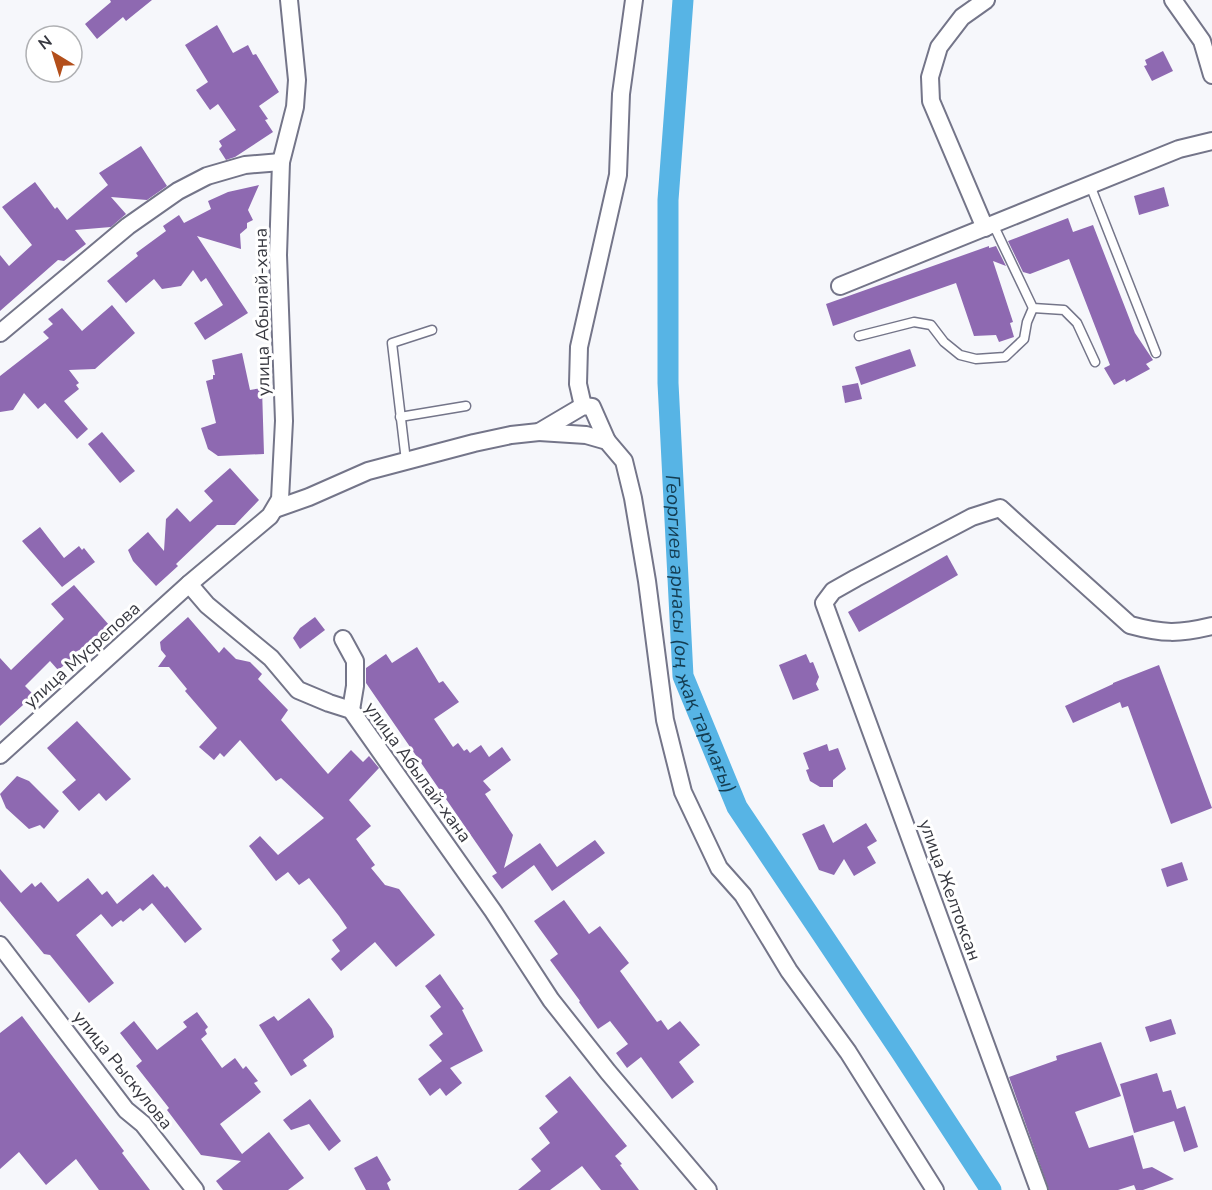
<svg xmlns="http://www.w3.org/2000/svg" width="1212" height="1190" font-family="'Nunito Sans',sans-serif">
  <rect width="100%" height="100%" fill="#f6f7fb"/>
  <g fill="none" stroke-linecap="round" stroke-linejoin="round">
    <path stroke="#57b4e5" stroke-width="21" id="s1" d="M683,0L668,200V383L683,676L737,807L901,1052L991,1190"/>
  </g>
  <g fill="#8e69b1">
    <path d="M110,0H152L126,21L123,17L97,39L85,24L111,2Z"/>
    <path d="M217,25L233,53L248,45L253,55L256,54L279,92L259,106L268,119L265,120L273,132L235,157L226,160L219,149L222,146L219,141L236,130L218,104L210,110L196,90L208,82L185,45Z"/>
    <path d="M1163,51L1173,71L1152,81L1144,66L1147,65L1145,60Z"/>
    <path d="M141,146L167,186L147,200L111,197L126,214L111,227L75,230L86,244L64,261L58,260L0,311V255L9,266L32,245L2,207L35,182L55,209L57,207L67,220L108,185L99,173Z"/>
    <path d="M259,185L248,210L253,220L247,223V228L240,234L241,249L197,236L248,313L205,340L194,323L223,305L206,278L201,282L193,270L181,286L162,289L154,279L126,303L107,281L138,256L136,253L166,231L163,226L179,215L184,223L211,209L208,201L228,192Z"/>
    <path d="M1164,187L1169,206L1139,215L1134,196Z"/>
    <path d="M1068,218L1073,232L1093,225L1135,333L1153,360L1146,364L1150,369L1126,382L1125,379L1114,385L1104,368L1110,365L1069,259L1030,274L1023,272L1008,241Z"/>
    <path d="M989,246V248L996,246L1006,266L993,261L1013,322L1010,323L1014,337L999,342L996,335L974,336L956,283L833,326L826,304Z"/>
    <path d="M112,305L135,333L95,369L69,370L79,383L76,385L79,389L64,401L88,429L77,439L45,403L38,409L24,393L13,410L0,412V376L49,338L43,332L53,324L48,319L62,308L82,331Z"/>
    <path d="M910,349L916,366L861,385L855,367Z"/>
    <path d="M242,353L250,390L262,388L264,454L218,456L208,449L201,428L216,423L206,381L213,379V375H215L212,360Z"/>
    <path d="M858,383L862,399L845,403L842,386Z"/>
    <path d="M102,432L135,471L120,483L88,444Z"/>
    <path d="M230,468L259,500L235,525H217L176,564L178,566L156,586L133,561L128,550L148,532L164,551L166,519L177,508L190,522L213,501L204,491Z"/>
    <path d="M40,527L64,558L79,546L82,550L84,548L95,562L62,587L22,541Z"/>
    <path d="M947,555L958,575L859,632L848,612Z"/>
    <path d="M74,585L109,625L106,634L98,641L73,653L72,659L58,670L50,661L25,686L34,695L0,726V658L11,670L64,619L51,604Z"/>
    <path d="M188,617L219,653L224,647L236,659L250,662L262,674L258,679L288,710L281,720L328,774L351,750L363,762L369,756L379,768L349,800L371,826L356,839L375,865L371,868L385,885L399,889L435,935L396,967L375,942L341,971L331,959L340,951L332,940L347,928L339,916L309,878L299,885L288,872L276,881L249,846L260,836L278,855L324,818L281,778L276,781L240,740L224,757L220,753L214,760L199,747L217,728L185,691L187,689L169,667H158L166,656L161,650L160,642Z"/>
    <path d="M315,617L325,630L300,649L293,638L300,628Z"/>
    <path d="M417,647L439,683L443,681L459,702L434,719L453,747L458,743L464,751L467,749L470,753L481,745L489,757L502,747L511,760L483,781L491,790L485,794L513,835L504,868L540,843L557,867L595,840L605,853L552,891L534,865L502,889L492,876L497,873L366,683V668L386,654L392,663Z"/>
    <path d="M806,654L810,663L813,662L819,677L816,684L819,690L793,700L779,665Z"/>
    <path d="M1159,665L1212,808L1171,824L1128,706L1122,708L1120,702L1073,723L1065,706L1113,684V683Z"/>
    <path d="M77,721L131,779L106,801L99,793L79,811L62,792L76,780L47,748Z"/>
    <path d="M827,744L829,751L838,748L846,769L833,780V787H820L810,781L806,770L809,769L803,753Z"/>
    <path d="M17,776L29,781L59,811L44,829L40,825L29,829L6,808L0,794Z"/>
    <path d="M866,823L877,841L867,847L876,863L854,876L844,859L834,875L819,870L802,834L824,824L833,843Z"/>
    <path d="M1182,862L1188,880L1167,887L1161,869Z"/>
    <path d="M0,869L21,893L32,883L35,887L41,882L58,902L88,878L102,895L107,891L117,904L153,874L165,888L167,886L202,929L185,943L152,903L143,911L140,908L123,922L121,920L112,927L101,914L76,935L114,983L89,1003L50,955L44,954L0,901Z"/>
    <path d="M564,900L589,934L600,926L629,963L620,971L657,1022L661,1020L668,1030L680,1021L700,1045L679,1062L694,1082L672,1099L641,1057L627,1068L616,1053L628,1044L610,1021L598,1029L579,1002L580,1001L550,960L558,954L534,921Z"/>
    <path d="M440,974L464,1009L462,1010L483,1051L450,1068L462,1083L446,1096L440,1088L430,1096L418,1079L442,1061L429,1045L443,1034L430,1016L441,1007L425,986Z"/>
    <path d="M309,998L332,1029L334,1037L303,1060L307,1066L291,1076L259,1025L274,1016L278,1021Z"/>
    <path d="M197,1012L208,1027L205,1030L207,1034L201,1039L222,1068L235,1058L243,1069L246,1066L258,1081L254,1083L261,1092L220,1124L242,1154L269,1132L304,1178L288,1190H223L216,1181L241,1161L201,1155L167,1110L169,1108L136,1066L142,1061L120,1033L134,1021L157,1050L187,1027L183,1022Z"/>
    <path d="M22,1016L124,1151L122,1153L150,1190H99L76,1159L46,1185L19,1152L0,1169V1033Z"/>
    <path d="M1171,1019L1176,1034L1150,1042L1145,1027Z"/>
    <path d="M1101,1042L1121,1096L1075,1112L1089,1148L1133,1135L1143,1169L1152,1167L1174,1179L1143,1190H1136L1134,1185L1118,1190H1049L1009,1077L1057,1060L1056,1056Z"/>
    <path d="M1157,1073L1163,1092L1171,1090L1177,1109L1185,1106L1198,1147L1184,1152L1174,1121L1134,1133L1120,1084Z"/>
    <path d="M570,1076L627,1146L615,1156L622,1164L620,1165L639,1190H601L582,1166L550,1190H518L541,1171L531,1159L550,1143L539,1128L558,1112L545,1096Z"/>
    <path d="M310,1099L341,1141L329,1151L309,1124L291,1130L283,1120Z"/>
    <path d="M377,1156L391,1180L387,1183L390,1190H366L354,1168Z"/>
  </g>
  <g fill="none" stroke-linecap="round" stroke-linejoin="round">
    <g stroke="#747589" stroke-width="11">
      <g id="service">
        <path d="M1090,185L1156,353"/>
        <path d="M993,224L1033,308L1064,310L1077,323L1095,362"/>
        <path d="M859,336L914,322L931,325L944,342L960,355L976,359L1005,357L1024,339L1027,322L1033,308"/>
        <path d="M400,417L466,406"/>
        <path d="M406,461L392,343L432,330"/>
      </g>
    </g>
    <g stroke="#747589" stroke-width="20">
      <g id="minor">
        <path d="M1173,0L1202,41L1212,75"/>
        <path d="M985,228L931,101L930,77L939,47L962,17L986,0"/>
        <path d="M840,286L1179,149L1212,141"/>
        <path d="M0,333L128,226L178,191L207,176L245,165L281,162"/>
        <path d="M583,406L578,384L579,347L618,175L621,94L634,0"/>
        <path d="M539,432L586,435L607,441L624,461L633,498L647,581L665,720L683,792L719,868L743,895L789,971L848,1052L935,1190"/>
        <path d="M275,509L309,497L368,471L474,443L511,435L539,432L583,406L592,407L607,441"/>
        <path d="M189,584L207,605L271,658L298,690L329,703L351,710L493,911L551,1000L608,1072L708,1190"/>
        <path d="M343,639L355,661V686L351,710"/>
        <path d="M0,755L189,584L270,516L280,499L284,421L278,255L281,162L295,107L297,80L289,0"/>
        <path d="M0,945L126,1110L143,1124L195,1190"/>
        <path d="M1039,1190L824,603L833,591L856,578L972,517L1000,508L1130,625C1163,634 1179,634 1212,626"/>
      </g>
    </g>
    <use href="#service" stroke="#fff" stroke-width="8"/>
    <use href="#minor" stroke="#fff" stroke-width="16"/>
  </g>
  <g text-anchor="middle" stroke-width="6" stroke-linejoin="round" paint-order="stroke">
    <g font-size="18" fill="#383941" stroke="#fff">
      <text transform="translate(262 312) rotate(-91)" y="6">улица Абылай-хана</text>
      <text transform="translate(82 655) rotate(-42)" y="6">улица Мусрепова</text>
      <text transform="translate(418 772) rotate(54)" y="6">улица Абылай-хана</text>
      <text transform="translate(950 890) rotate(70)" y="6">улица Желтоксан</text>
      <text transform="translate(123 1070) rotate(51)" y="6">улица Рыскулова</text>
    </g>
    <g font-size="20" font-style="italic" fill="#143d52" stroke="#fff">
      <text dy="7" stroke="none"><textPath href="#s1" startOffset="639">Георгиев арнасы (оң жақ тармағы)</textPath></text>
    </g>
  </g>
  <g transform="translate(54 54) rotate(322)"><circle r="28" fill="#ffffff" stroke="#afb0b3" stroke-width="1.5"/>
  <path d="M0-4.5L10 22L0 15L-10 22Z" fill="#b34f1b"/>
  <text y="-9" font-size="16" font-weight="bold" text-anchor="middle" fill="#383941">N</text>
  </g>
</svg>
